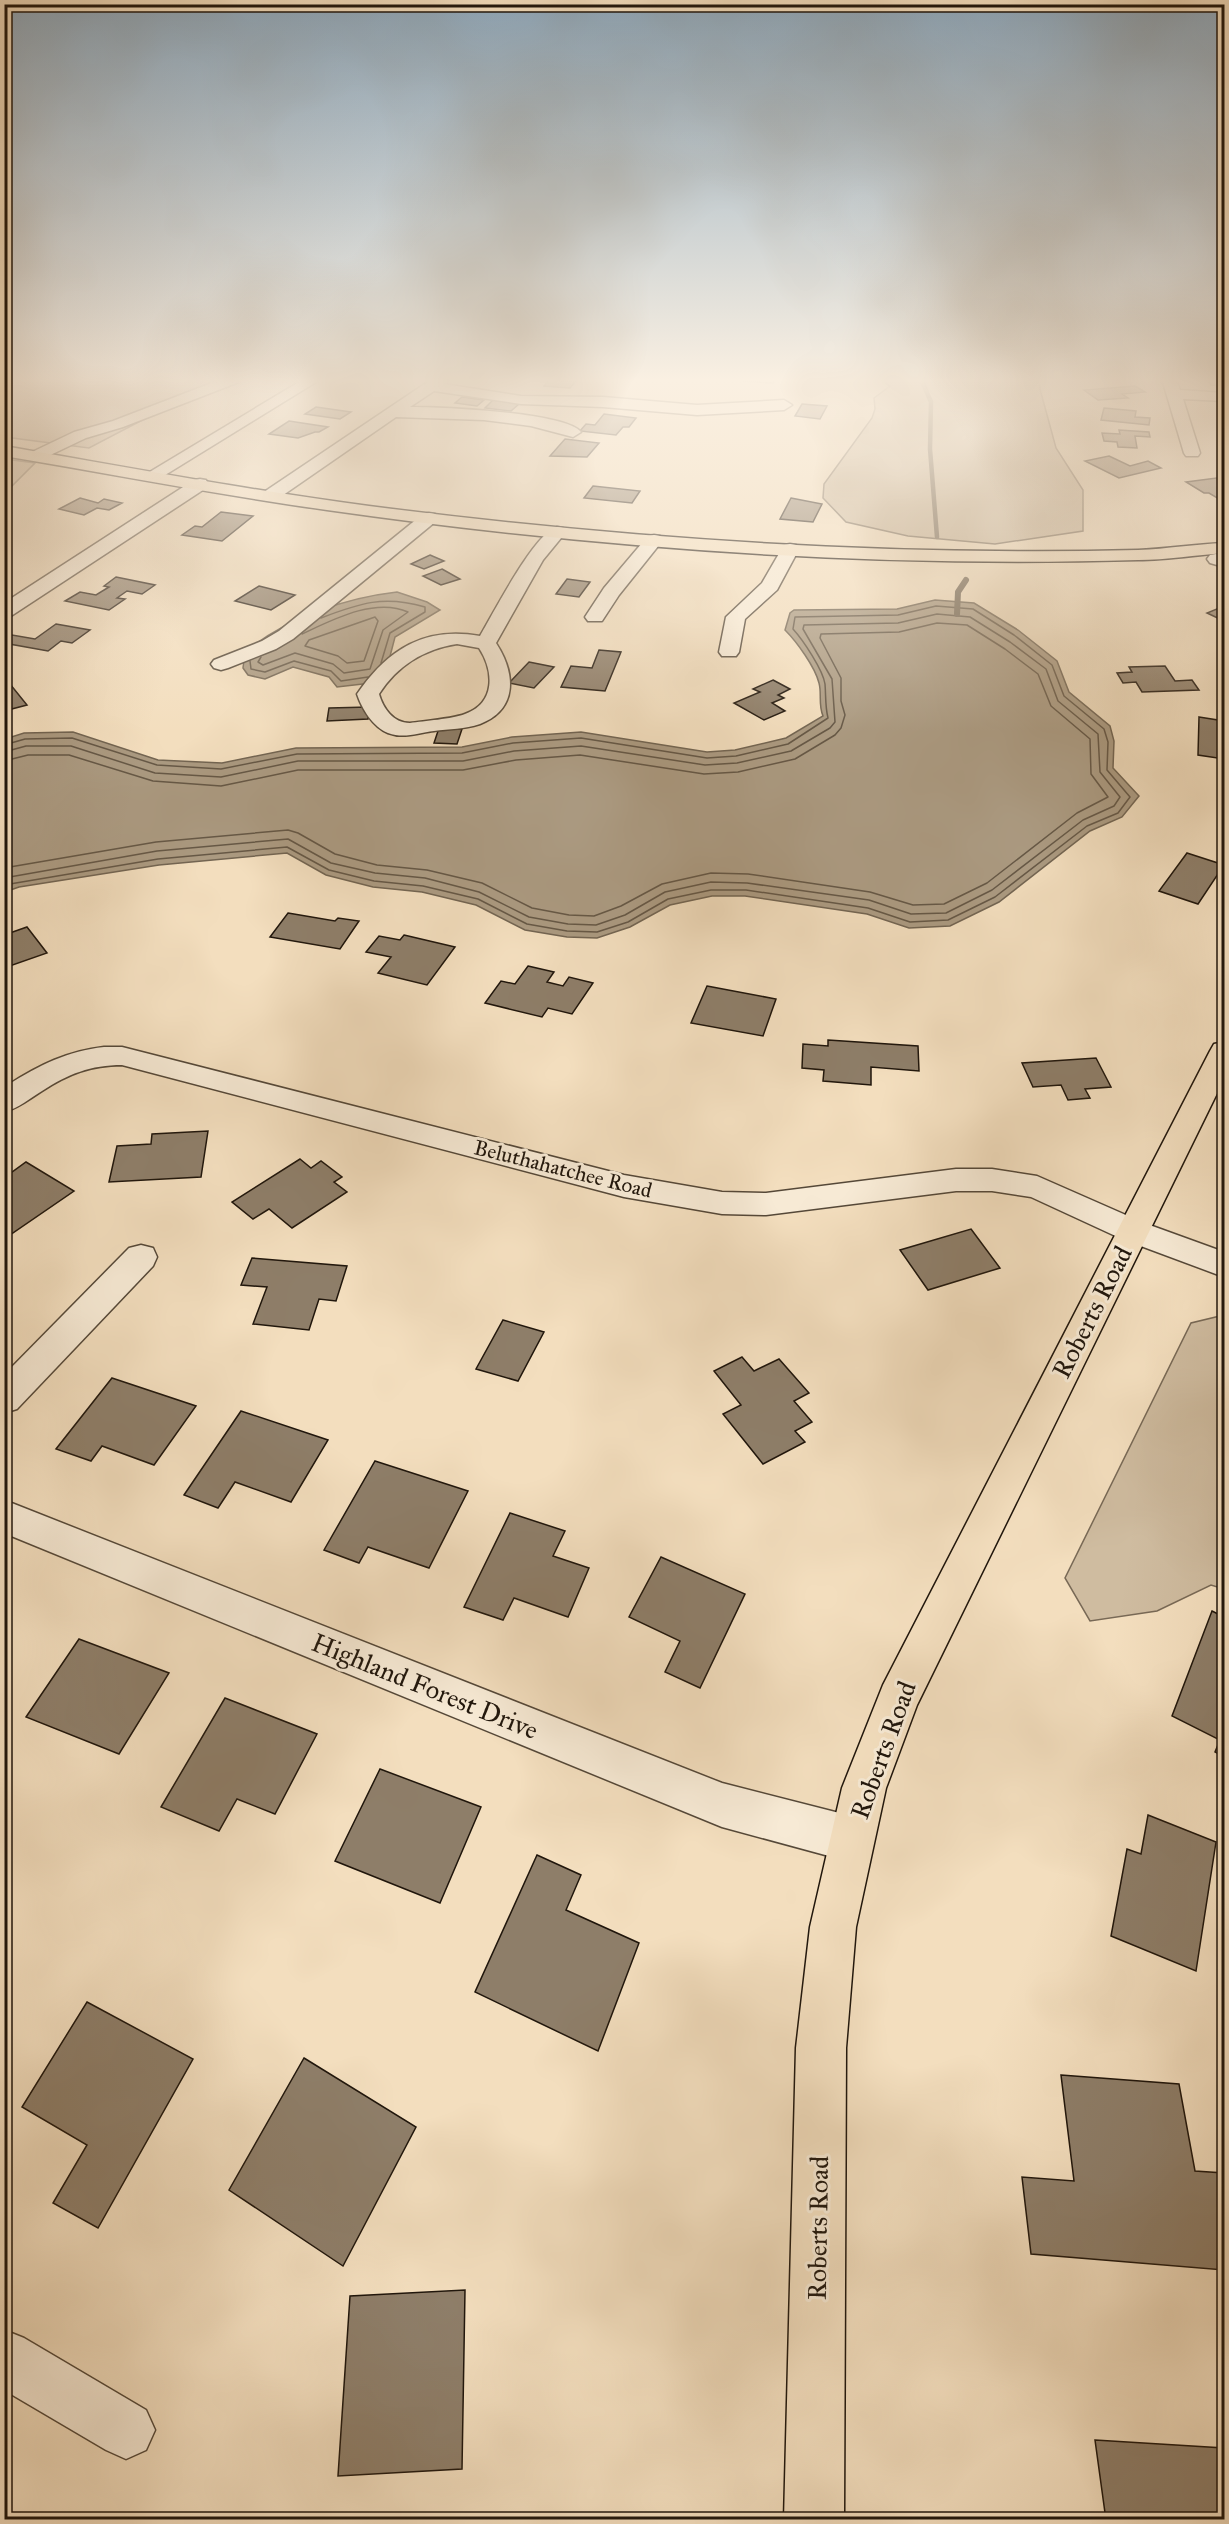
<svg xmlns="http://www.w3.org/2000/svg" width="1229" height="2524" font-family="'IM FELL Great Primer',serif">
  <rect width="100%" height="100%" fill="#f3debe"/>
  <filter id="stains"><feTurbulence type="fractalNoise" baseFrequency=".00333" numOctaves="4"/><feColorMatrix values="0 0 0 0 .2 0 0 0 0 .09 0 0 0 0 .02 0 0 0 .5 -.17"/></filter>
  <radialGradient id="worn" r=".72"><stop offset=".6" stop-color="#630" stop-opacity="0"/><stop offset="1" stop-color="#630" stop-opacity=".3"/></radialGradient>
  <g fill="#cfbca0" stroke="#786956" stroke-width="1.5">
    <path d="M5,379H221L89,448L5,437Z"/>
    <path d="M879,379H1039L1040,389L1056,448L1083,490V531L995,544L908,536L846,522L823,498L824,484L872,418L875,409L874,398L890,386Z"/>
    <path d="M5,459L35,463L5,493L4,459Z"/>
    <path d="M1224,1315V1589L1211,1585L1157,1611L1090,1621L1065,1578L1191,1323Z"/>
  </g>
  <g fill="#ab9a81" stroke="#736552" stroke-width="1.5">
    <path d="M397,592L427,602L440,610L395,637L387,668L380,682L337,687L329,677L293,667L265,679L248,675L243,668L245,652C287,618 344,598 397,592Z"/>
    <path d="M935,600L974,603L1018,630L1057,661L1069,692L1110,726L1114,741L1113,768L1139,796L1122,817L1090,831L999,902L950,926L909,928L867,914L745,896H712L670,905L630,927L597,938L567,937L525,930L476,905L422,892L373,887L326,875L287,853L159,865L19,887L5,892V739L24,733L73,732L158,760L222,763L296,748L462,747L512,737L581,732L707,752L735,750L786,738L823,716C818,704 822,694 819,683C815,667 797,642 785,630L790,613L794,610L897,609Z"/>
  </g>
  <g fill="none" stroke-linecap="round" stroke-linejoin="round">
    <g stroke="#665846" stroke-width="1.5">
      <path d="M375,617L378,621L364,661L347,663L338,656L305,646L309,640Z"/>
      <path d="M321,618C360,603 384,595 425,607V612L390,633L381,663"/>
      <path d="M261,657L258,662L263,665L295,653L333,664L344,673L370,669L383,630L408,612C375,597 332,620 302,634"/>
      <path d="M250,661L251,669L265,672L294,661L331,671L341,681L368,677"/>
      <path d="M4,745L25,739L72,738L157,765L221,769L297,754L462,753L513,743L581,738L707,758L736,756L788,744L828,718C825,706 826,696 825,684C823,670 803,640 793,629L795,617L898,615L936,606L973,609L1014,635L1052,665L1064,696L1104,729L1108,742L1107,770L1130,797L1118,813L1087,826L995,897L948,920L910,922L868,908L746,890H711L668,899L628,922L597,932L567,931L527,924L478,899L423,886L374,881L329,870L287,847L158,859L4,885"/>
      <path d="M4,752L26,746H71L155,773L221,777L298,761H463L514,751L581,746L705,765L737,763L791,751L830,728L835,722L832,679L803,629L804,625L898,623L937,614L970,617L1010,642L1046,669L1058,701L1098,734L1100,772L1120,797L1114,806L1083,820L992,890L946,913L911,914L869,900L747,883L711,882L665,892L625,915L596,925L568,924L529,917L479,892L425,878L375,873L331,863L288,839L157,851L4,878"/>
      <path d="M4,761L28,755H69L153,781L221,786L298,770H463L516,760L580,755L704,774L738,772L795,759L835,735L841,728L845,715L841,701V678L820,638L821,634L899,632L937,623L967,625L1005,649L1038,674L1051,706L1090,739L1091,774L1108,797L1077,813L987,883L944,904L913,905L870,892L748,874L711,873L662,884L621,906L594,916L569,915L532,908L482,883L427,870L377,865L335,854L298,833L288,830L156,842L4,868"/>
    </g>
    <path stroke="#736552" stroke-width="4.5" d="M921,379L931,402L930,449L937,537"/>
    <path stroke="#736552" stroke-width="6" d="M957,614L958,592L966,580"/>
  </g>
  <g fill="#8e7e69" stroke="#20160c" stroke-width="1.5">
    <path d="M714,379H776L773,383Z"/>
    <path d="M1208,379H1224V386L1211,385Z"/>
    <path d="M549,380L575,382L570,388L544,386Z"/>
    <path d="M1135,386L1145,392L1122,394L1128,398L1098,400L1084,390Z"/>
    <path d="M462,397L484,400L477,406L455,403Z"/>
    <path d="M493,400L519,404L511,411L485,408Z"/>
    <path d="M802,404L827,406L820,419L795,416Z"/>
    <path d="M316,407L351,412L340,419L305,414Z"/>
    <path d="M1104,408L1136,411L1135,417L1150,418L1149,425L1101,420Z"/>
    <path d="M604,414L636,418L629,427H623L616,435L580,431L586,424L595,425Z"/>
    <path d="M289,421L328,427L319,432H315L298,438L269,434Z"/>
    <path d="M1119,430L1149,432L1150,437L1135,436L1137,448L1118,447L1117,442L1104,441L1102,433L1120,434Z"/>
    <path d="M565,439L599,443L587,457L550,456Z"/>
    <path d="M1109,456L1130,466L1148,461L1161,468L1119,478L1085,461Z"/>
    <path d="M1224,477V498L1219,499L1209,493H1204L1186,482Z"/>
    <path d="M593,486L640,491L632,503L584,498Z"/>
    <path d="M80,498L98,503L104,499L122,503L109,510L97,508L84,515L59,509Z"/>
    <path d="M791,498L822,504L813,522L780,519Z"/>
    <path d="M221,512L253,516L222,541L182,535L195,526L202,527Z"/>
    <path d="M430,555L444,561L424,569L411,564Z"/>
    <path d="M442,569L460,579L441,585L423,576Z"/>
    <path d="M116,577L155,585L142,594L127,591L117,598L125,599L109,610L65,601L80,592L96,595L109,587L104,586Z"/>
    <path d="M567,579L590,582L579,597L556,594Z"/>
    <path d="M259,586L295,595L271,610L235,601Z"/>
    <path d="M1224,606V621L1207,613Z"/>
    <path d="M56,624L90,630L72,643L61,641L48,651L4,643V640L12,635L35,639Z"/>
    <path d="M599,650L621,652L605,691L561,687L571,666L592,668Z"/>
    <path d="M529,662L554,667L534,688L509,683Z"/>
    <path d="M1165,666L1175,681L1192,680L1199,690L1142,692L1136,682L1123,683L1117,673L1132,672L1129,667Z"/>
    <path d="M773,680L790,689L778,695L784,698L772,703L785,711L764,720L734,703L760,692L753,689Z"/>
    <path d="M10,684L27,705L4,711V685Z"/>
    <path d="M369,707L368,719L327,721L329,708Z"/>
    <path d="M1199,717L1224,721V759L1198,755Z"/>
    <path d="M439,728L462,729L457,744L434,743Z"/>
    <path d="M1187,853L1224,865L1198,904L1159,891Z"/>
    <path d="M288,913L335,921L338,918L359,921L340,949L270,937Z"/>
    <path d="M27,927L47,953L4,968V935Z"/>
    <path d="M404,935L455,947L427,985L378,973L391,957L366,952L379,936L400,940Z"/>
    <path d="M528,966L554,972L547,982L563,986L569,977L593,983L572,1014L548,1008L542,1017L485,1003L501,981L515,984Z"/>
    <path d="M707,986L776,999L763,1036L691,1023Z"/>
    <path d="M828,1040L918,1046L919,1071L871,1067V1085L823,1081L824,1070L802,1068L803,1044L828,1046Z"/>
    <path d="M1096,1058L1111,1087L1085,1089L1090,1098L1068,1100L1061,1085L1033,1087L1022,1063Z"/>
    <path d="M208,1131L201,1177L109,1182L117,1146L151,1144L152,1134Z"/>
    <path d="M300,1159L311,1168L321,1161L342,1177L334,1182L347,1192L292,1228L269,1209L253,1219L232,1202Z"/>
    <path d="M26,1162L74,1191L4,1239V1178Z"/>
    <path d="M971,1229L1000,1268L928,1290L900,1250Z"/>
    <path d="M252,1258L347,1266L336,1301L319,1299L309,1330L253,1324L267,1287L241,1285Z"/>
    <path d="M503,1320L544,1332L518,1381L476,1369Z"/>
    <path d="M742,1357L754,1371L779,1359L809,1393L794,1401L812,1422L795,1431L805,1442L763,1464L723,1414L741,1405L714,1371Z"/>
    <path d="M112,1378L196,1406L154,1465L102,1446L91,1461L56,1449Z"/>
    <path d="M241,1411L328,1440L291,1502L235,1482L218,1508L184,1495Z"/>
    <path d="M375,1461L468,1491L429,1568L368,1547L359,1563L324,1550Z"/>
    <path d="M510,1513L565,1531L553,1556L589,1568L568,1617L514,1598L503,1620L464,1607Z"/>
    <path d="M661,1557L745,1594L700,1688L665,1672L680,1641L629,1617Z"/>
    <path d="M1212,1611L1224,1617V1757L1215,1752L1220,1740L1172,1716Z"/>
    <path d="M79,1639L169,1673L119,1754L26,1717Z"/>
    <path d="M225,1698L317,1734L275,1814L237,1799L219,1831L161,1807Z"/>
    <path d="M380,1769L481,1807L440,1903L335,1861Z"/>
    <path d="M1148,1815L1216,1842L1196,1971L1111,1936L1127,1849L1141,1854Z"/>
    <path d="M537,1855L581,1875L566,1910L639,1943L598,2051L475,1992Z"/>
    <path d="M87,2002L193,2059L98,2228L53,2203L87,2145L22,2107Z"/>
    <path d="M304,2058L416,2127L343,2266L229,2190Z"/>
    <path d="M1061,2075L1179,2084L1195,2171L1224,2173V2270L1031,2254L1022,2177L1074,2181Z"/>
    <path d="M465,2290L462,2469L338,2476L350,2296Z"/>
    <path d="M1095,2440L1224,2448V2520H1106Z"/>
  </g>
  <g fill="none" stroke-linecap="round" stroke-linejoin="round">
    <g stroke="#554838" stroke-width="3">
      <g id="minor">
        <path d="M222,379H241L239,382L123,427L86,438L42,459H30L28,456L30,453L74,432L113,421Z"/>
        <path d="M304,379H321L157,480L151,481L143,476Z"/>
        <path d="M432,379H448L444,384L521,396L603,397L697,405L784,400L792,405L784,410L697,415L603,407L521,404L434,391L410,407C439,407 564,412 581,432L573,437L531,426L484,420L396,417L276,500H264L262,496L264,492Z"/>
        <path d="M1162,379H1176L1180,390L1224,393V401L1183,399L1200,453L1198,456H1186L1184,453Z"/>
        <path d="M200,479L206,480L208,484L206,488L11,616L4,618V603L194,480Z"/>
        <path d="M429,513L435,514L438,518L435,522L293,639L276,649L228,668L221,670L214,668L211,664L214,660L262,641L279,631L423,514Z"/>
        <path d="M557,527L563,528L566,532L543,560L496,643C515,672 519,709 480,724C465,729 449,729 434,731C418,733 404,739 388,733C373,727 362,709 357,694C388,649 425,626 480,636C493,614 535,532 557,527ZM457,644L479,648C494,671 496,703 465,714C452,719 424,721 410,723C393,723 383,708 379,694C397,666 424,649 457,644Z"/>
        <path d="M654,535L660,536L663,540L619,595L602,621H588L585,617L604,588L648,536Z"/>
        <path d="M790,544L796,545L799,549L777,590L745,619L739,652L736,656H722L719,652L726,617L762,583L784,545Z"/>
        <path d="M1216,554L1224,556V567L1210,563L1207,559L1210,555Z"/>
        <path d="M104,1047H122L624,1175L722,1192L766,1193L956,1169H992L1037,1176L1144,1223L1224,1252V1277L1122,1239L1031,1197L992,1191H956L766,1215L722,1214L624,1197L122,1065C91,1065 68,1074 42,1091C29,1099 19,1108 4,1112V1088L8,1085C39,1065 68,1051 104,1047Z"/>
        <path d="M141,1245L153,1248L157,1257L153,1266L17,1409L4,1413V1375L129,1248Z"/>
        <path d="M4,1500L722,1783L851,1816L867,1823L874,1839L867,1855L851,1862L722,1827L4,1533Z"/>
        <path d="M4,2330L24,2338L146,2410L155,2430L146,2450L126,2459L106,2450L4,2390Z"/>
      </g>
    </g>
    <g stroke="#20160c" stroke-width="3">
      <g id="major">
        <path d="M4,446C126,467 247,490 369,506C624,539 882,556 1138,550C1167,549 1195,544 1224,543V553C1196,555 1167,560 1138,560C868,568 594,548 327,510C219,495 112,474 4,456Z"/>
        <path d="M1224,1042V1079L917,1705L886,1788L856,1927L846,2048L844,2520H784L796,2048L810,1927L842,1788L883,1685L1210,1051L1214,1044Z"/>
      </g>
    </g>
    <use href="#minor" fill="#f7ead5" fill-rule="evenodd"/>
    <use href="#major" fill="#f3debe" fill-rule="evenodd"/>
  </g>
  <linearGradient id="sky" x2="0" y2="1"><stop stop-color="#8faabf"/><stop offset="0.52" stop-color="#faf0e2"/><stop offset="1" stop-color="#faf0e2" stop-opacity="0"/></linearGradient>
  <rect width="1229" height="732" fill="url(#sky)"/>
  <g text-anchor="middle" stroke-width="6" stroke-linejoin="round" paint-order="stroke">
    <g font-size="21" fill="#20160c" stroke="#f7ead5">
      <text transform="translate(563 1169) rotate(14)" y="7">Beluthahatchee Road</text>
    </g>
    <g font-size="26" fill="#20160c" stroke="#f7ead5">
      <text transform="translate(1092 1312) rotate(-63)" y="9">Roberts Road</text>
      <text transform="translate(425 1686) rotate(22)" y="9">Highland Forest Drive</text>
      <text transform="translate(883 1750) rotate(-70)" y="9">Roberts Road</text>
      <text transform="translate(818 2228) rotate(-89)" y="9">Roberts Road</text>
    </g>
  </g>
  <rect width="1229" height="2524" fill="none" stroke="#f3debe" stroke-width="24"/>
  <rect x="6" y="6" width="1217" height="2512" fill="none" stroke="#20160c" stroke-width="3"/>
  <rect x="12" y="12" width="1205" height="2500" fill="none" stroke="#20160c" stroke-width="1.5"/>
  <rect width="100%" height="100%" filter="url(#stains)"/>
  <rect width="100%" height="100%" fill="url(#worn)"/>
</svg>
